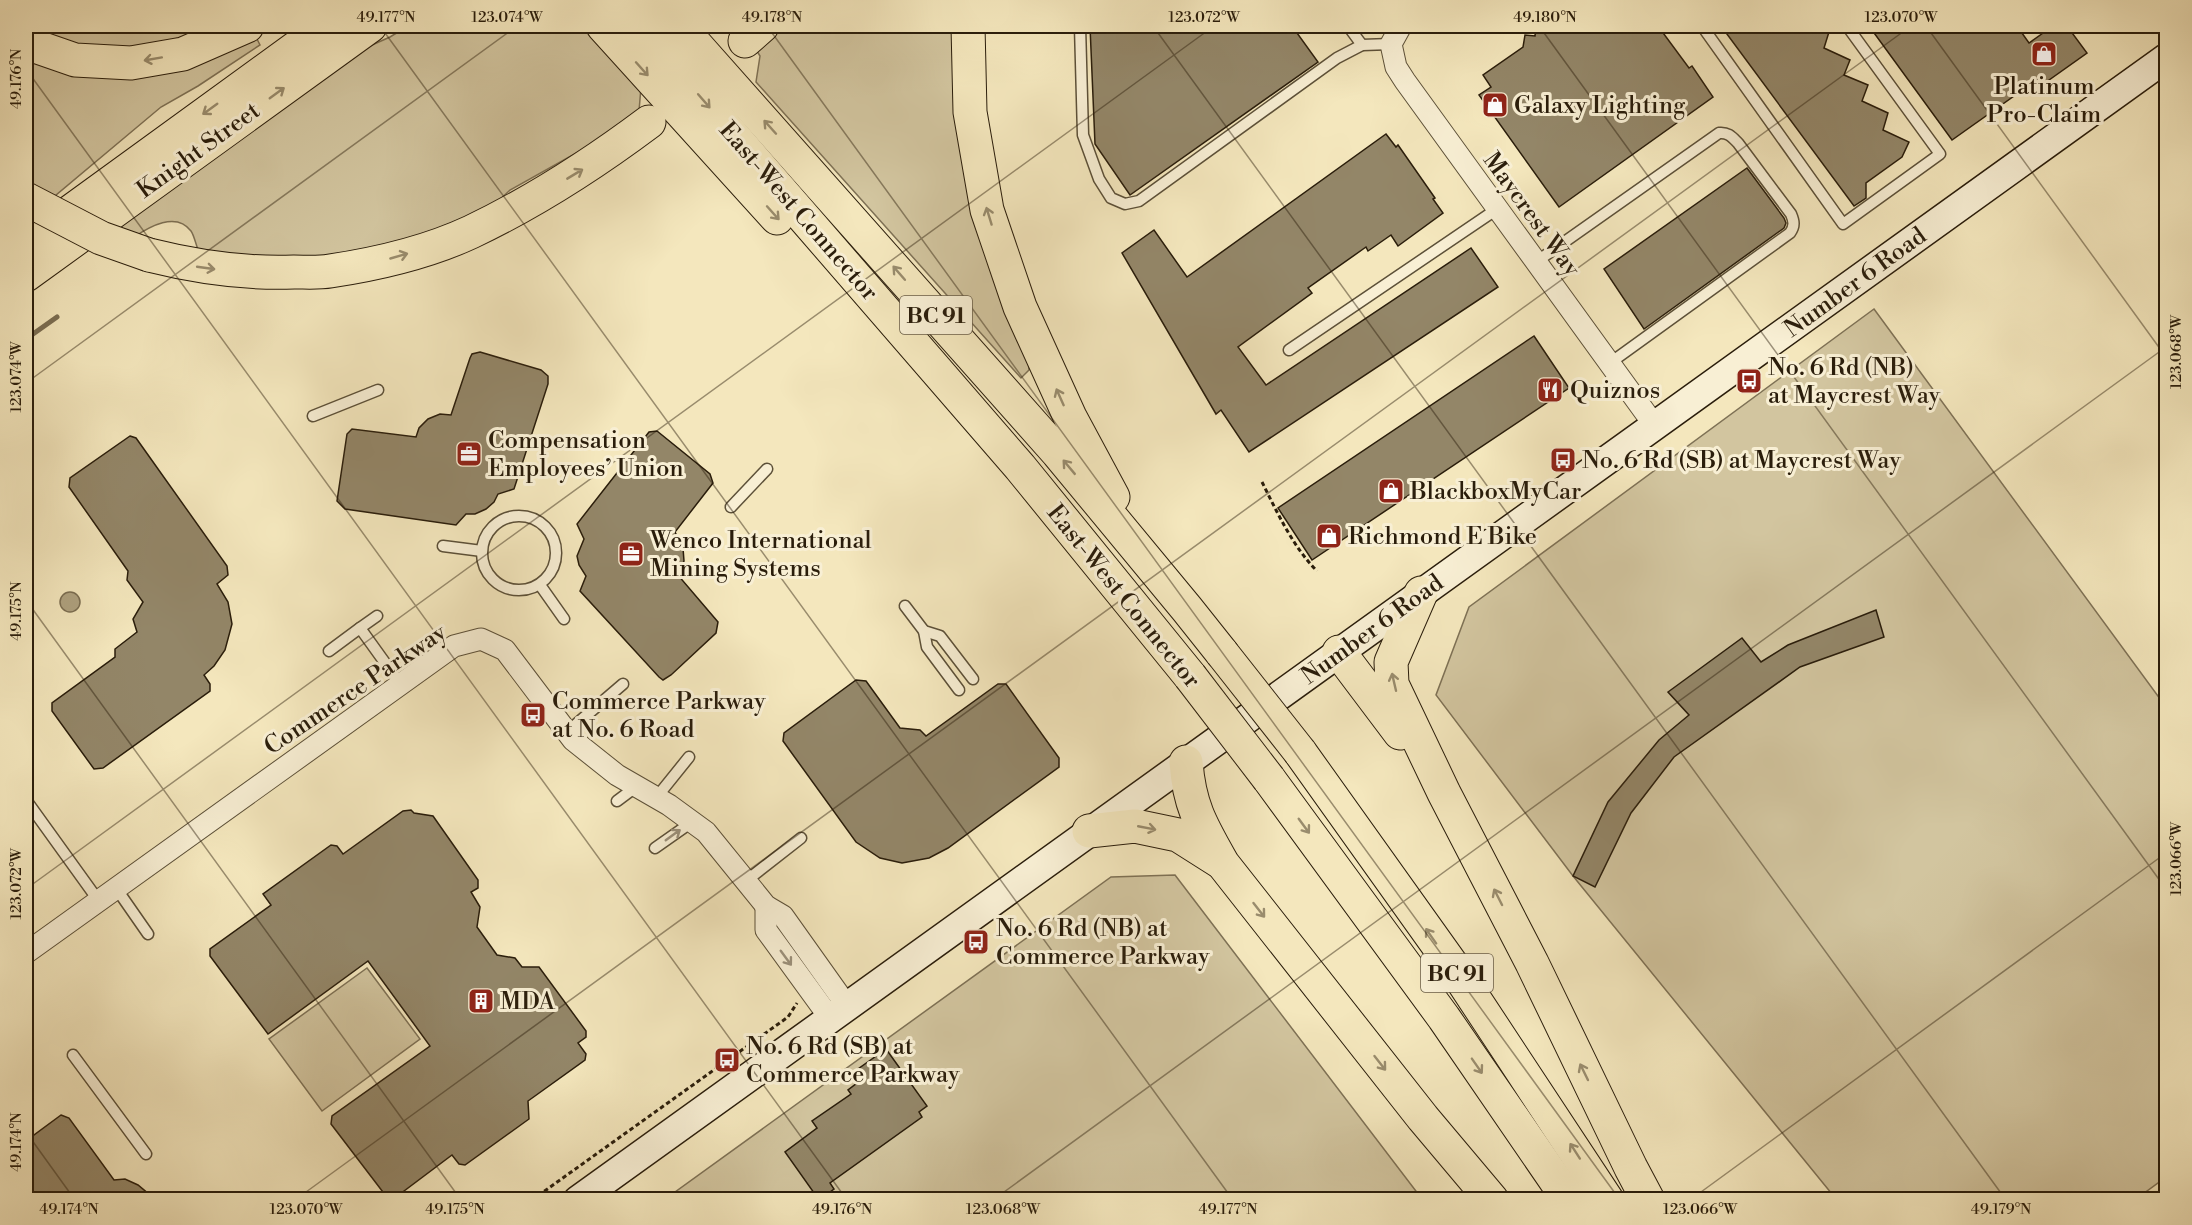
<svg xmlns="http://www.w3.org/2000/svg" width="2192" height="1225" font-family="'Libre Bodoni',serif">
  <rect width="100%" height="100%" fill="#f4e7bd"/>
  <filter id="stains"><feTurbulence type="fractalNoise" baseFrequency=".00333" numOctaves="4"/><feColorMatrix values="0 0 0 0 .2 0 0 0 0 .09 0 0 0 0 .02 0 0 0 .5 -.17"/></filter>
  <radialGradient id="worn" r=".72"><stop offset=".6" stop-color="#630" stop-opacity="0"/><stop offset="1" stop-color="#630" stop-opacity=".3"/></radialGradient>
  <g fill="#d2c59f" stroke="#7e7155" stroke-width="1.5">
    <path d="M26,26H220L147,47H80L42,34Z"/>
    <path d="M408,26H588L641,87L639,111L596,142L510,190L493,206L400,244L335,258L200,254C196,247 195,237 191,231C176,211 149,227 134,237L111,229L354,53L390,37Z"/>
    <path d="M779,26H954L1028,359L1029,370L1021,378L756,82L760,56L755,48Z"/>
    <path d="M257,39L260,45L198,86L161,107L50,200L26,186V58L218,55Z"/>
    <path d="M1874,309L2166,707V1177L2136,1199H1836L1573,876L1436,695L1469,607Z"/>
    <path d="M1175,875L1422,1199L664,1200L1111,877Z"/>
    <path d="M367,968L420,1039L322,1111L269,1039Z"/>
  </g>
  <circle fill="#afa280" stroke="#7a6d51" stroke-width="1.5" cx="70" cy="602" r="10"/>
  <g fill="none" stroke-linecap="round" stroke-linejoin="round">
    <path stroke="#7a6d51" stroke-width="5" d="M26,339L57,317"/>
  </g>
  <g fill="#938668" stroke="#2a1d0b" stroke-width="1.5">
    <path d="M1090,26H1292L1318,62L1130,195L1095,144Z"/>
    <path d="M1536,26H1658L1689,68L1692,66L1713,97L1559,207L1479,95L1491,87L1483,75L1523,47L1525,35L1535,36Z"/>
    <path d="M1721,26H1815L1829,32L1824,48L1850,60L1844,75L1868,85L1862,101L1888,113L1883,130L1909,142L1902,157L1866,183V198L1854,206Z"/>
    <path d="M1869,26H2017L2029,43L2053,26H2067L2087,53L2042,85L2038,79L1952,140Z"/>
    <path d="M1386,134L1396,147L1398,145L1435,198L1433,199L1443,213L1398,246L1391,235L1368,251L1366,247L1308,288L1312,293L1238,347L1266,385L1471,248L1498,287L1249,452L1221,410L1216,414L1122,253L1154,230L1187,277Z"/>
    <path d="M1747,168L1784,218L1786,223L1784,228L1644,329L1604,269Z"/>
    <path d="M1534,336L1569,388L1312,560L1278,508Z"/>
    <path d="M480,352L541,370L548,376V384L514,489L498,494L494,502L486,509L475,514H466L456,525L345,509L337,501L347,434L352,429L416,437L419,428L428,419L440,414L451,415L470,358L472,354Z"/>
    <path d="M657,431L710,474L713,483L675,532L683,548L684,561L677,574L718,622L716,633L671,675L663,680L659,677L580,591L586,576L579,565L577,556L584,539L577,524L649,432Z"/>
    <path d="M130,436L136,438L227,566L228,575L217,584L228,602L232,624L225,650L214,666L204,675L210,684V691L103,768L94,769L52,711V703L115,657V649L137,632L133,619L143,602L127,580L128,571L69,487L70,478Z"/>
    <path d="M1876,610L1884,637L1800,667L1674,757L1631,813L1595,887L1573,876L1608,802L1659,740L1689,715L1668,692L1742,638L1761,662L1788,645Z"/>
    <path d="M856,680L866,681L900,728L920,730L926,736L998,684H1006L1059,758V767L948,848L929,858L902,863L880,858L856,842L783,741L784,733Z"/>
    <path d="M411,810L414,813L433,816L478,880V888L471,892L480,907L477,927L497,955L515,958L522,967H539L586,1031V1037L578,1043L586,1054L585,1060L528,1101L529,1119L465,1165L459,1164L452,1155L392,1200H389L331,1124L332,1116L430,1046L368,961L268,1034L210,956V949L271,905L263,894L331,845L337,846L343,854L403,811Z"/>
    <path d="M886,1049L927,1106L919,1112L922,1117L830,1183L834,1189L819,1200L785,1152L817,1128L812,1121L851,1094L848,1090L857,1083L851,1074Z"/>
    <path d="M61,1115L69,1118L114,1180L125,1179L138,1185L156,1200H26V1141Z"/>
  </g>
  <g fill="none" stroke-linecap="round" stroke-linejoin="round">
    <g stroke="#5c5038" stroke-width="13">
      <g id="service">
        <path d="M1080,26L1083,135L1099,179L1111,198L1125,204L1139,201L1337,58L1362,45L1391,44"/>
        <path d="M1348,26L1362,45"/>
        <path d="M1702,26L1843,224L1940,154L1847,26"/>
        <path d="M1536,262L1719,133C1728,132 1732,137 1738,143L1791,214C1794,221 1795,226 1790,233L1610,363"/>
        <path d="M1289,350L1497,209"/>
        <path d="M313,416L378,390"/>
        <path d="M731,507L767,469"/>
        <circle cx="519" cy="553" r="37"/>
        <path d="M443,546L482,551"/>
        <path d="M540,585L564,619"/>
        <path d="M905,606L924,631L940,636L973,679"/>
        <path d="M360,628L377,616"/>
        <path d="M924,631L927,647L959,690"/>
        <path d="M329,651L360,628L401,685"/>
        <path d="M567,732L623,684"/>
        <path d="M656,798L689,757"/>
        <path d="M26,800L98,900"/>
        <path d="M617,801L637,786"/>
        <path d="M655,848L692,822"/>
        <path d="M746,881L801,838"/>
        <path d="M116,888L148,934"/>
        <path d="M73,1055L146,1154"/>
      </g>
    </g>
    <g stroke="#5c5038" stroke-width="23">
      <g id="minor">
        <path d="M1401,26L1391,44L1396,67L1405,81L1655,426"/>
        <path d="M766,906V930L830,1018"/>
        <path d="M26,953L454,646L481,639L505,650L573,740L617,775L669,805L706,832L766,906L783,916L847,1006"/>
      </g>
    </g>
    <g stroke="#2a1d0b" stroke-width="31">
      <path id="secondary" d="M578,1200L2166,58"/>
    </g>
    <g stroke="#2a1d0b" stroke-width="35">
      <g id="motorway">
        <path d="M603,26L777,218"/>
        <path d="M638,26L1020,467L1190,676"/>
        <path d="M679,26L1058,453L1187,609L1222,653"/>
        <path d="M968,26L970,112L987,210L1020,307L1070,417L1113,497"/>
        <path d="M745,41L762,26"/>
        <path d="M26,43L75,60L131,63L183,54L247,26"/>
        <path d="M26,244L326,26"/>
        <path d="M149,255C197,267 244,274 294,272C306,272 318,273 330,271C377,264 428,252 471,232C534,202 593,164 649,122"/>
        <path d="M26,275L370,26"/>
        <path d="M1421,593L1391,662L1392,684L1444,793L1532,963L1631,1168L1648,1200"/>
        <path d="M1339,652L1400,733"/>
        <path d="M1300,752L1452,965L1607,1200"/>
        <path d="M1186,762C1189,806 1202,827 1223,864L1423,1118L1492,1200"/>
        <path d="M1269,779L1444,1018L1569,1200"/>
        <path d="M1089,831L1135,826L1178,835L1219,861"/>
      </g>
    </g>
    <g stroke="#2a1d0b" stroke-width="3" stroke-dasharray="4.5 3" stroke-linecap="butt">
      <path d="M1262,482C1277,512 1293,547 1317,571"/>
      <path d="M532,1200L788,1017L797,1003"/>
    </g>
    <use href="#service" stroke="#f8efd4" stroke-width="10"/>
    <use href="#minor" stroke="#f8efd4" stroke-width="21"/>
    <use href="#secondary" stroke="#f8efd4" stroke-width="28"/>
    <use href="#motorway" stroke="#f4e7bd" stroke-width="33"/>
    <g stroke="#2a1d0b" stroke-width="35" stroke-linecap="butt">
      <g id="motorway-bridge">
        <path d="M26,199L101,238L149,255"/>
        <path d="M1222,653L1300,752"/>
        <path d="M1190,676L1269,779"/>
      </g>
    </g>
    <use href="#motorway-bridge" stroke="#f4e7bd" stroke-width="33"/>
  </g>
  <defs><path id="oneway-shaft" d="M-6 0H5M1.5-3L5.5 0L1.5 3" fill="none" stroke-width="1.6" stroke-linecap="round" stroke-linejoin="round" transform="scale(1.5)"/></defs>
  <g stroke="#998c6d">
    <use href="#oneway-shaft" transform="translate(153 59) rotate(170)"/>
    <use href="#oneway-shaft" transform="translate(642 69) rotate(48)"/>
    <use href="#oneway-shaft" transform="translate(277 93) rotate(-36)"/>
    <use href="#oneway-shaft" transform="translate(704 101) rotate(49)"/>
    <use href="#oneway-shaft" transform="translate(210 109) rotate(144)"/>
    <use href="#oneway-shaft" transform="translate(770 127) rotate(-132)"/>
    <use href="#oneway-shaft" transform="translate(575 174) rotate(-31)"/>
    <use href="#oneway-shaft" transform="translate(773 213) rotate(48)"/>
    <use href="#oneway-shaft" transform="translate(989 216) rotate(-107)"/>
    <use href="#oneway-shaft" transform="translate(399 256) rotate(-16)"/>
    <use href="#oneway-shaft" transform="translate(206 268) rotate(8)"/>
    <use href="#oneway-shaft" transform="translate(899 273) rotate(-131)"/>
    <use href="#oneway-shaft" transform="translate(1060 397) rotate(-114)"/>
    <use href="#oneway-shaft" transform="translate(1069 467) rotate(-130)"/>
    <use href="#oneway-shaft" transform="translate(1394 682) rotate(-103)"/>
    <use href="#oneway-shaft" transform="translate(1304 826) rotate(54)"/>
    <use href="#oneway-shaft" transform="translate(1147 828) rotate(11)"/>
    <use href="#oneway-shaft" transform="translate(1498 897) rotate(-117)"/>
    <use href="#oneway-shaft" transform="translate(1259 910) rotate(52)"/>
    <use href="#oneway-shaft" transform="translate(1431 936) rotate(-125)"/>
    <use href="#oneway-shaft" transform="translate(1380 1063) rotate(52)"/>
    <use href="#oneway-shaft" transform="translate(1477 1066) rotate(55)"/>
    <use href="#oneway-shaft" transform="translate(1584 1072) rotate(-116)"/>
    <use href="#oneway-shaft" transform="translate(1575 1151) rotate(-123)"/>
  </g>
  <g stroke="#9b907a">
    <use href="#oneway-shaft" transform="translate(673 835) rotate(-36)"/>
    <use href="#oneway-shaft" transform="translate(786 958) rotate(54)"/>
  </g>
  <path fill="none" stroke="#2a1d0b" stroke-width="1.5" stroke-opacity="0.45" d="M380,26L1233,1200M767,26L1620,1200M1153,26L2006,1200M1539,26L2166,889M1926,26L2166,357M26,69L847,1200M26,383L517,26M26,600L461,1200M26,889L1214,26M26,1132L75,1200M295,1200L1911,26M993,1200L2166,347M1690,1200L2166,853"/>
  <defs>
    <g id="shop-square" transform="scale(1.35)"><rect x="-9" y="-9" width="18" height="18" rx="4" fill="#8f2418" stroke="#f8efd4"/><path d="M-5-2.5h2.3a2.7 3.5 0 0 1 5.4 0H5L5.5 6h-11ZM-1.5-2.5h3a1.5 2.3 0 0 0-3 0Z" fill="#fff"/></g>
    <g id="bus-square" transform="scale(1.35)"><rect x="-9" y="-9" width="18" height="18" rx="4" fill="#8f2418" stroke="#f8efd4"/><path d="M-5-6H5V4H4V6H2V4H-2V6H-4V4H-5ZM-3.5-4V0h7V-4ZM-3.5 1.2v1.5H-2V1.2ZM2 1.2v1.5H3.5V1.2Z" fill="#fff"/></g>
    <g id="restaurant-square" transform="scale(1.35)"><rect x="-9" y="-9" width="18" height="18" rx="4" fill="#8f2418" stroke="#f8efd4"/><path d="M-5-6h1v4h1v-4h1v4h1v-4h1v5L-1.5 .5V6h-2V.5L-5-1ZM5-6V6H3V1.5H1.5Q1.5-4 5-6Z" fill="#fff"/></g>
    <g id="office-square" transform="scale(1.35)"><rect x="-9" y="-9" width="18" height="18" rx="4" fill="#8f2418" stroke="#f8efd4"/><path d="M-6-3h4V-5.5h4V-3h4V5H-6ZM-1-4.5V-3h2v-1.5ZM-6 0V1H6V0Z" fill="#fff"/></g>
    <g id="building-square" transform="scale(1.35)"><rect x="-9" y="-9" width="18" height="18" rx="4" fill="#8f2418" stroke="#f8efd4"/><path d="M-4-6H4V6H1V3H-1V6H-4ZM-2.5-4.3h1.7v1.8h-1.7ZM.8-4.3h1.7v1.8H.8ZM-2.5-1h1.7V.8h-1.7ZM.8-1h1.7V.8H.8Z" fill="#fff"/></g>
  </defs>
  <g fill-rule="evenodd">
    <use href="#shop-square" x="2044" y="54"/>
    <use href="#shop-square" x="1495" y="105"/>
    <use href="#bus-square" x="1749" y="381"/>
    <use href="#restaurant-square" x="1550" y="390"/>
    <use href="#office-square" x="469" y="454"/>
    <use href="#bus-square" x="1563" y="460"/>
    <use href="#shop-square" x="1391" y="491"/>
    <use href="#shop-square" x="1329" y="536"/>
    <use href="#office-square" x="631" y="554"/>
    <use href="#bus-square" x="533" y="715"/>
    <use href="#bus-square" x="976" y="942"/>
    <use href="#building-square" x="481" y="1001"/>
    <use href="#bus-square" x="727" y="1060"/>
  </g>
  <g text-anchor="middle" stroke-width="6" stroke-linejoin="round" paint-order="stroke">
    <g fill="#f8efd4" stroke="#685c47" stroke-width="1.5">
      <rect x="900" y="296" width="72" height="38" rx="4.5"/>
      <rect x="1421" y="954" width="72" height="38" rx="4.5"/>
    </g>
    <g font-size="22" font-weight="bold" fill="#2a1d0b">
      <text x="936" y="323">BC 91</text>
      <text x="1457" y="981">BC 91</text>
    </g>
    <g font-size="24" fill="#2a1d0b" stroke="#f8efd4" text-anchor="start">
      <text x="2044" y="94" text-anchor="middle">Platinum<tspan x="2044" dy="28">Pro-Claim</tspan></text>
      <text x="1514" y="113">Galaxy Lighting</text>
      <text x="1768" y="375">No. 6 Rd (NB)<tspan x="1768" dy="28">at Maycrest Way</tspan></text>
      <text x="1570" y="398">Quiznos</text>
      <text x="488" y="448">Compensation<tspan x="488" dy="28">Employees’ Union</tspan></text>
      <text x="1582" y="468">No. 6 Rd (SB) at Maycrest Way</text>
      <text x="1410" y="499">BlackboxMyCar</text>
      <text x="1348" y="544">Richmond E Bike</text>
      <text x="650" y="548">Wenco International<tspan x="650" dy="28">Mining Systems</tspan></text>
      <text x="552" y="709">Commerce Parkway<tspan x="552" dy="28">at No. 6 Road</tspan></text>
      <text x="996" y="936">No. 6 Rd (NB) at<tspan x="996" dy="28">Commerce Parkway</tspan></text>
      <text x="500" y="1009">MDA</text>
      <text x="746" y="1054">No. 6 Rd (SB) at<tspan x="746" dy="28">Commerce Parkway</tspan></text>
    </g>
    <g font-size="24" fill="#2a1d0b" stroke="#f8efd4">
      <text transform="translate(198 150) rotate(-36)" y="8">Knight Street</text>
      <text transform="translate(799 211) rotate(49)" y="8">East-West Connector</text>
      <text transform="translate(1532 214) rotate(54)" y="8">Maycrest Way</text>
      <text transform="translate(1855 282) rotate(-36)" y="8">Number 6 Road</text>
      <text transform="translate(1124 596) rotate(51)" y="8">East-West Connector</text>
      <text transform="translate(1372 629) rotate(-36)" y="8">Number 6 Road</text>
      <text transform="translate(355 689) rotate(-34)" y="8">Commerce Parkway</text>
    </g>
  </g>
  <rect width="2192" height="1225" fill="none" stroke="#f4e7bd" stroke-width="66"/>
  <rect x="33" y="33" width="2126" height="1159" fill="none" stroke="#2a1d0b" stroke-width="2"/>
  <g font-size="15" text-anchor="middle" fill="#2a1d0b">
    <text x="386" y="22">49.177°N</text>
    <text x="507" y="22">123.074°W</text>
    <text x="772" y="22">49.178°N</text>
    <text x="1204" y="22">123.072°W</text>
    <text x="1545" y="22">49.180°N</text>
    <text x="1901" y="22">123.070°W</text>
    <text transform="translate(16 79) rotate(-90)" y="5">49.176°N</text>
    <text transform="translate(2176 352) rotate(-90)" y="5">123.068°W</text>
    <text transform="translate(16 377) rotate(-90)" y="5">123.074°W</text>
    <text transform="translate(16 611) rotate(-90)" y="5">49.175°N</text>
    <text transform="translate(2176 859) rotate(-90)" y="5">123.066°W</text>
    <text transform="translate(16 884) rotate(-90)" y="5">123.072°W</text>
    <text transform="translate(16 1142) rotate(-90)" y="5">49.174°N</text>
    <text x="69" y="1214">49.174°N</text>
    <text x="306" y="1214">123.070°W</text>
    <text x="455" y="1214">49.175°N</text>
    <text x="842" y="1214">49.176°N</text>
    <text x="1003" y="1214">123.068°W</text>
    <text x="1228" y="1214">49.177°N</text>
    <text x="1700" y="1214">123.066°W</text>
    <text x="2001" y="1214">49.179°N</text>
  </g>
  <rect width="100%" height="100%" filter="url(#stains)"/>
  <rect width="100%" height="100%" fill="url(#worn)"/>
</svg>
